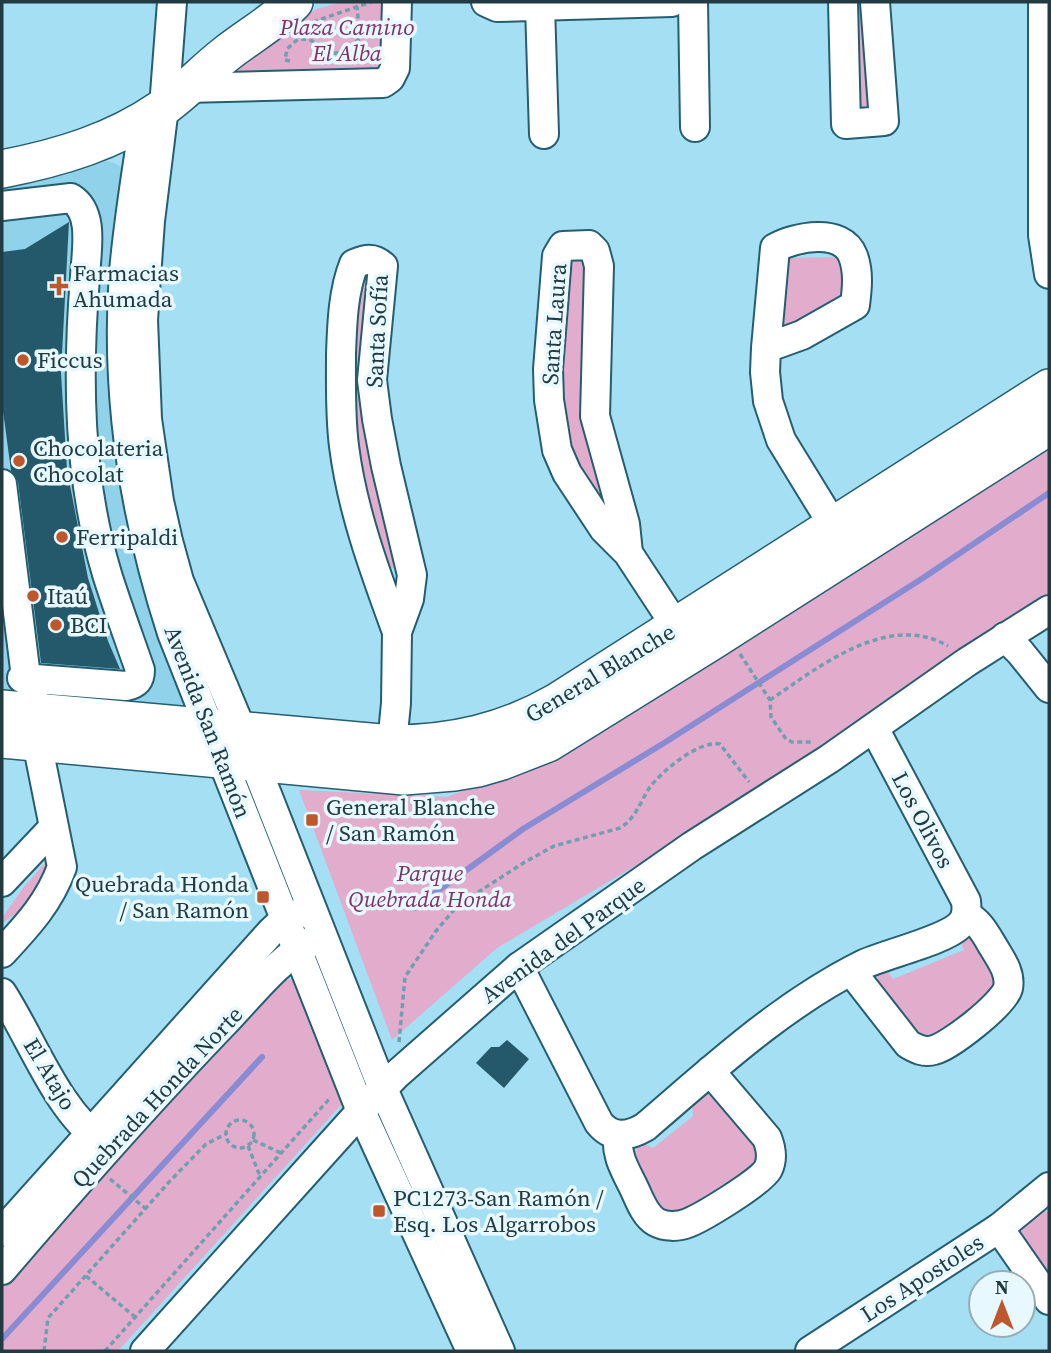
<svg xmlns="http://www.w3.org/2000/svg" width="1051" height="1353" font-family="'Source Serif 4',serif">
  <rect width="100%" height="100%" fill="#a4dff3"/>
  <path fill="#8fd2e9" d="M105,161L114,163L122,168L109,255L106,342L107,386L117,476L137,564L150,608L184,701V708L2,703V186L60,176Z"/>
  <g fill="#e2accd">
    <path d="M341,2H387L388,62L369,78L220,83L255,43L317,9Z"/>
    <path d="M851,2H872L875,111L854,112Z"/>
    <path d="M569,255L591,258L613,496L599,503L570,452L561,382Z"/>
    <path d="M831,257L847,261L855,296L776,334L785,258Z"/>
    <path d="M352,283L375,286L399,566L384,570L375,558L346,387Z"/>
    <path d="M1049,443V598L999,628L672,844L497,948L392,1040L299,790L447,797L555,756Z"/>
    <path d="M53,854L37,899L2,923V918L23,888Z"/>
    <path d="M967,938C985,943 993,969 997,986L948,1032L920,1040L877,983L878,974L886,968L893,979L964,950L959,939Z"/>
    <path d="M298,977L351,1094L118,1351H2V1286L270,985Z"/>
    <path d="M712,1089L758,1148L757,1168L687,1212L666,1214L658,1207L633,1155L641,1142L653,1148L693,1116L692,1103Z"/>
    <path d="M1039,1209L1049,1212V1283L1023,1244L1020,1229Z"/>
  </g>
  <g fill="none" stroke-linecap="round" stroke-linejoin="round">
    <g stroke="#898cd2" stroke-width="6">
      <path d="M414,908L523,829L664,743L923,578L1049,493"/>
      <path d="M2,1339L262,1057"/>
    </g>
  </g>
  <g fill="#23596a">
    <path d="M69,222L61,373L67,470L88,578L108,641L120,669L41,663L18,482L11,471L2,403V252L25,249Z"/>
    <path d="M507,1040L529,1059L504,1088L476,1063L491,1047H499Z"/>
  </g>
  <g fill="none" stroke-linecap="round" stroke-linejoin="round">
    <g stroke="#245e70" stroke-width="32">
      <g id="minor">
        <path d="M172,2L164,107L150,221L143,320L147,419L159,501L168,541L179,581L242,731L383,1089L500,1351"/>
        <path d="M486,2L497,7L672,2"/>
        <path d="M693,2L695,127"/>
        <path d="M843,2L846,124L884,121L875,2"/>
        <path d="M1043,2V235L1049,274"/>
        <path d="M540,6L544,134"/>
        <path d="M186,88L383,83L390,78L395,68L397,2"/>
        <path d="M143,129C136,177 128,224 124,272C115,395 134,516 172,633L361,1111L471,1351"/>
        <path d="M2,206L71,198C95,213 86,252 85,277C77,376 78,478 107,574C117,606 129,638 140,670C140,680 136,684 126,686L22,678"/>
        <path d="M766,348L802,335L855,305C857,289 859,272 853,256C842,227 795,237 775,248L766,348L765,372L768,401L781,440L843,541"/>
        <path d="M2,484L25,669L33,693"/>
        <path d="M628,553L625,524L595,416L599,266L595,251L589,245L563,246L557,256L548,369L549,400L557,450L567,473L604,529L628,553L687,643"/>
        <path d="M1005,637L1020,652L1049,688"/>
        <path d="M392,744L396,703L397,632L409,599L412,575L386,466L377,419L372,380L383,266C373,257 366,259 354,264C343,291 342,325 341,354C341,384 340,415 344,446C352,510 375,572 397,632"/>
        <path d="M2,882L53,828"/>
        <path d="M2,953C27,926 49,903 62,867L37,742"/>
        <path d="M519,967L599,1123C612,1139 628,1137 645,1127C713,1069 780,1006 862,965C885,954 944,941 960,925C967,918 967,910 966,901L874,728"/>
        <path d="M851,971L908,1044C916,1049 924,1053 934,1050C950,1046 1004,1004 1008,988C1011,973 1001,960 994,948C986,935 980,922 966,915"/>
        <path d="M2,993C33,1041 56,1109 103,1143"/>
        <path d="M618,1135C616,1155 624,1168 633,1186C639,1198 644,1215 656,1222C665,1227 678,1227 688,1223C703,1217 761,1182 768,1169C773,1159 771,1148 767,1138L710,1071"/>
        <path d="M999,1228L1049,1300"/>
        <path d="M2,1232L271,932L285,919L300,913"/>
        <path d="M2,1270C74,1186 147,1103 224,1023C252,994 278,959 314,940"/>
        <path d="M145,1351L361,1111L396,1075L519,967L692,846L829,759L967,662L1049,610"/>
        <path d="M810,1351L999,1228L1049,1187"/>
      </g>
    </g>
    <g stroke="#245e70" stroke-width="40">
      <g id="major">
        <path d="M2,169C59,158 113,142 161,109C184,93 204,71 226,54C249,36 274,22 294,2"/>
        <path d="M2,709L392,744C452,744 505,732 557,702L1049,388"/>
        <path d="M2,739L404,776L454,772L478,768L502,761L548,743L712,641L1049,426"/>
      </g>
    </g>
    <g stroke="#729faf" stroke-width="3.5" stroke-dasharray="5 3.5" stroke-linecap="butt">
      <path d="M313,22L371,2"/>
      <path d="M290,61L285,60L287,49L298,39C313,39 319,43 329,54"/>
      <path d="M320,62L329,54L344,52L360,38L357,7"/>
      <path d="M740,654L770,700L771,717L786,739L792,742H814"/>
      <path d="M770,700C819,667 888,611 948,646"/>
      <path d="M399,1042L405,977L436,931L458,905L525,862L554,846L620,828C636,818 640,802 650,787C662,771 699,740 720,744L749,782"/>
      <circle cx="240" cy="1134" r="14"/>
      <path d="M253,1140L281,1153"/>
      <path d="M248,1146L260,1176"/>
      <path d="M110,1179L146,1209"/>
      <path d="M86,1276L135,1317"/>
      <path d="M44,1351L48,1318L170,1181L206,1144L226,1134"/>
      <path d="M105,1351L331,1097"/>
    </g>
    <use href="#minor" stroke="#fff" stroke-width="28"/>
    <use href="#major" stroke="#fff" stroke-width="37"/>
  </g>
  <g fill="#be572c" stroke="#e7f8ff" stroke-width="2.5">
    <path d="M55.5 275.5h7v7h7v7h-7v7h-7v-7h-7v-7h7z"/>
    <circle cx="23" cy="360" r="7"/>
    <circle cx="19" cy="461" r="7"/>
    <circle cx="62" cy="537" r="7"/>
    <circle cx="33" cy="596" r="7"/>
    <circle cx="56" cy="625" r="7"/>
    <rect x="305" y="813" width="14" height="14" rx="3.5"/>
    <rect x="256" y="890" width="14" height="14" rx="3.5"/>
    <rect x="372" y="1204" width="14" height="14" rx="3.5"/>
  </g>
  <g text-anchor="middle" stroke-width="7" stroke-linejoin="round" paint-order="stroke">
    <g font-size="23" font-style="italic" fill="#84306a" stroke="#e7f8ff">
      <text x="347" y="35">Plaza Camino<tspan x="347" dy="26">El Alba</tspan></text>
      <text x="430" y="881">Parque<tspan x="430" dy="26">Quebrada Honda</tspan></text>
    </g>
    <g font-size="23" fill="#223a42" stroke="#e7f8ff" text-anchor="start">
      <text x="73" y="281">Farmacias<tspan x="73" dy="26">Ahumada</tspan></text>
      <text x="37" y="368">Ficcus</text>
      <text x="33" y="456">Chocolateria<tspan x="33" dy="26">Chocolat</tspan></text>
      <text x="76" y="545">Ferripaldi</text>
      <text x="47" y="604">Itaú</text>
      <text x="70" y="633">BCI</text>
      <text x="326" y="815">General Blanche<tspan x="326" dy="26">/ San Ramón</tspan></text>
      <text x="249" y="892" text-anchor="end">Quebrada Honda<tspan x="249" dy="26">/ San Ramón</tspan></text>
      <text x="393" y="1206">PC1273-San Ramón /<tspan x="393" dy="26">Esq. Los Algarrobos</tspan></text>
    </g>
    <g font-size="23" fill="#223a42" stroke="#e7f8ff">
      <text transform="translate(554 324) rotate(-86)" y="8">Santa Laura</text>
      <text transform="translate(377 331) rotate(-87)" y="8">Santa Sofía</text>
      <text transform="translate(600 673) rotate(-31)" y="8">General Blanche</text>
      <text transform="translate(208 722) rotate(69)" y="8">Avenida San Ramón</text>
      <text transform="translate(923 820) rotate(62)" y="8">Los Olivos</text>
      <text transform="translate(563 940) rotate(-36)" y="8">Avenida del Parque</text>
      <text transform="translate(50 1074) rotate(59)" y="8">El Atajo</text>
      <text transform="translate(157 1097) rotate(-47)" y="8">Quebrada Honda Norte</text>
      <text transform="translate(922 1278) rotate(-33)" y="8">Los Apostoles</text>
    </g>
  </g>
  <rect width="1051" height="1353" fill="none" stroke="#223a42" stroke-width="7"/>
  <g transform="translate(1002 1304)"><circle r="33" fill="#e7f8ff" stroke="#98acb3" stroke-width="2"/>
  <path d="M0-5L12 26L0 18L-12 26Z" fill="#be572c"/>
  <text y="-10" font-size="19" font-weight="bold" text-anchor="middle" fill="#223a42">N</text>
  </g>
</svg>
